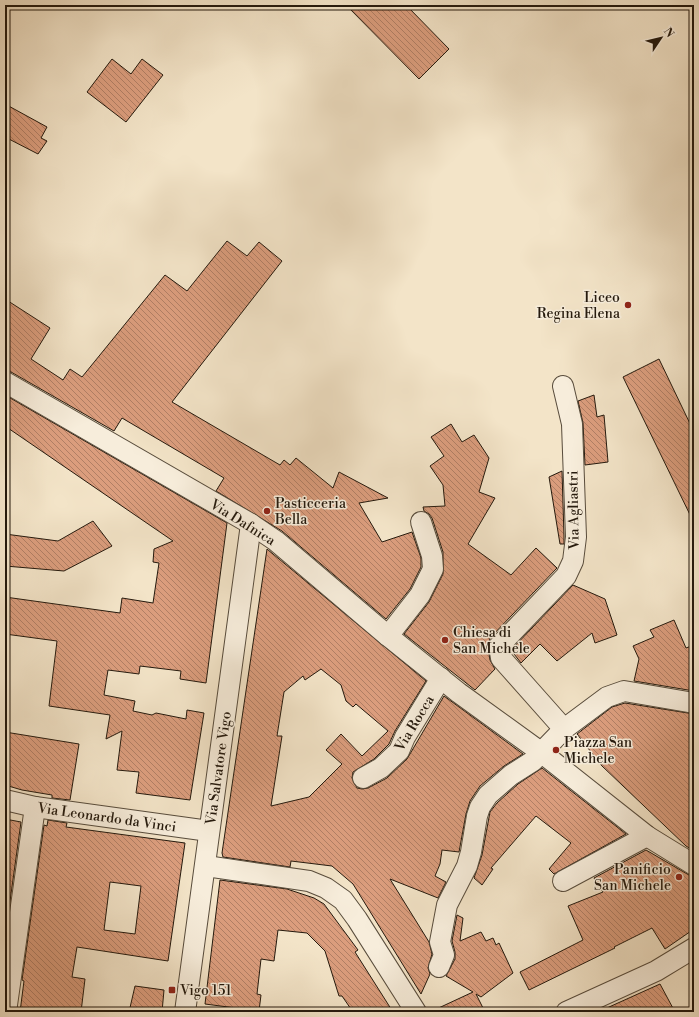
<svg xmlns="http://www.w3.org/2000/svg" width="699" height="1017" font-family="'Libre Bodoni',serif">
  <defs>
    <pattern id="building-back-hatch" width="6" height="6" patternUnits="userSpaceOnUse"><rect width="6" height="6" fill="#db9d7d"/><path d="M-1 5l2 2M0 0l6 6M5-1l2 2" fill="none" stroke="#b17f65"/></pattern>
  </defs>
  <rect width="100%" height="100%" fill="#f3e4c8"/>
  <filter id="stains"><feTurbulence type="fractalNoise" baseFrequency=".005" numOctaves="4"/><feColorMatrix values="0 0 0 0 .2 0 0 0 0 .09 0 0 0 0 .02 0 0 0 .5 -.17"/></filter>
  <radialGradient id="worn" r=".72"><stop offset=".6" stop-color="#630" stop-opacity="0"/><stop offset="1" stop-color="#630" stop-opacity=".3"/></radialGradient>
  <g fill="url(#building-back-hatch)" stroke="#24190d" fill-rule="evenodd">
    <path d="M346,5H406L449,49L419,79Z"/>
    <path d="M112,59L131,74L142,59L163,75L126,122L87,92Z"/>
    <path d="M5,104L47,127L41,138L47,141L38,154L5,137Z"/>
    <path d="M227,241L247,256L259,242L282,261L172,402L280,465L284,460L290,465L296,458L333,488L339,472L388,498L359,503L382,542L412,532L421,558V567L410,589L386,619L282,531L216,491L224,478L122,418L114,431L11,372L5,371V299L50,328L31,359L63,380L70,369L82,377L165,275L187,291Z"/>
    <path d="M659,359L694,432V523L623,377Z"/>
    <path d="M5,395L227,523L206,683L180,679L181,671L140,666L139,674L108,670L104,695L135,701L133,711L152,715L156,713L186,719L187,710L204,713L190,800L136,793L139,772L117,770L122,731L106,739L110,715L49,706L57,641L5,634V597L120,613L122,598L153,603L159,563L153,562L154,549L173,541L5,426Z"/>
    <path d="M594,395L597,417L604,415L608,462L585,465L583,423L578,401Z"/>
    <path d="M451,424L462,442L474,435L489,458L479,492L495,498L468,544L511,575L536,548L557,568L490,638L488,648L490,660L495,669L475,690L404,634L429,602L443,574V552L432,518L429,514L424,511L423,507L445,506L443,485L430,466L444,456L431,437Z"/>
    <path d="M562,471L564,536V544H560L549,477Z"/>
    <path d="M93,521L112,546L64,571L5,566V534L58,541Z"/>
    <path d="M267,549L426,681L395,731L389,744L374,759L353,772L352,778L357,788L362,789L368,788L387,778L407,759L444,696L523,754L504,766L480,786L470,801L466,814L459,852L442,850L440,864L435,876L446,882L438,898L390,879L429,942L432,954L428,968L430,974L421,994L353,884L332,866L291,861L290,867L223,857L222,853ZM321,669L341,685L346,701L353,707L356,704L388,731L362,756L341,734L326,750L342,764L309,797L271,806L282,736H277L284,692L303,676L305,680Z"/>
    <path d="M573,585L605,599L617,635L595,643L592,633L557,661L540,644L521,663L511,650Z"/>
    <path d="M674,620L686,648L694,645V691L634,681L639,659L633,646L654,637L650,630Z"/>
    <path d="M625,703L694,714V851L686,846L602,766L577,734L612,707Z"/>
    <path d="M5,732L79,744L70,800L52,798V795L22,790L5,785Z"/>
    <path d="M542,768L626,834L554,874L549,869L571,843L536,816L491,868L493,869L482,885L474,878L482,855L490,812L497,803L518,784Z"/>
    <path d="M5,819L21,822L5,937Z"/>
    <path d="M48,820L67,823L66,827L185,843L168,961L77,947L72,977L85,979L81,1012H20L24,981L22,980L44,825L47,826ZM110,882L141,886L135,934L104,930Z"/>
    <path d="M646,850L694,878V929L665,949L652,928L614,947L615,948L529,990L520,972L583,940L568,906L603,892L594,878Z"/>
    <path d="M220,880L287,889L314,898L324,904L358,950L355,952L393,1012H353L342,996H339L325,951L307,933L278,930L274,961L261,959L257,994L261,995L259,1011L205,1004Z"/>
    <path d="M457,915L463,918L460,941L481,932L486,941L493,938L496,945L499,943L513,973L481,997L476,994L485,1012H430L473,992L446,976L455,959V952L452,941Z"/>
    <path d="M660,984L675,1012H598Z"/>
    <path d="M135,986L164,990L162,1012H129Z"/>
  </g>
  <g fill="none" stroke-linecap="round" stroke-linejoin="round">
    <g stroke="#584c3c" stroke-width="22">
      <g id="minor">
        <path d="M5,382L251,524L276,541L388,636L459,693L542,753L647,836L694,865"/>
        <path d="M563,386L572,424L576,537L573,561L566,576L499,646L501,658L564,729"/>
        <path d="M388,636L420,595L433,569L432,556L421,522"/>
        <path d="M363,778L381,768L399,751L405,737L441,678"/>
        <path d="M5,800L35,807L209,831"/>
        <path d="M206,866L309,881L326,888L343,900L357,919L416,1012"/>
        <path d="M563,881L647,836"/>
        <path d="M439,967L444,955L440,942L447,905L467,866L471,852L477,816L480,807L488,795L511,775L533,761L564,729L607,697L624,691L694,703"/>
        <path d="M6,1012L35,807"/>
        <path d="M185,1012L251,524"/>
        <path d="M566,1012L656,971L694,948"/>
      </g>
    </g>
    <use href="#minor" stroke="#f7eddb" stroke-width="20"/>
  </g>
  <g fill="#8f2418" stroke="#f7eddb" stroke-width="1.5">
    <circle cx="628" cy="305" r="4"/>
    <circle cx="267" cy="511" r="4"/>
    <circle cx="445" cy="640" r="4"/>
    <circle cx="556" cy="750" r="4"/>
    <circle cx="679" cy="877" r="4"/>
    <rect x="168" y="986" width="8" height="8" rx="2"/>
  </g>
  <g text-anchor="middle" stroke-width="3" stroke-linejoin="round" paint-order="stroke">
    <g font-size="14" fill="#24190d" stroke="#f7eddb" text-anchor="start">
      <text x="620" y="302" text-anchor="end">Liceo<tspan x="620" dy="16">Regina Elena</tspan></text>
      <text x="275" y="508">Pasticceria<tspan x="275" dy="16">Bella</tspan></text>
      <text x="453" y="637">Chiesa di<tspan x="453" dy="16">San Michele</tspan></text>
      <text x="564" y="747">Piazza San<tspan x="564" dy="16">Michele</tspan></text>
      <text x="671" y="874" text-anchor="end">Panificio<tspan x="671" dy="16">San Michele</tspan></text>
      <text x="180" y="995">Vigo 151</text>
    </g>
    <g font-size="14" fill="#24190d" stroke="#f7eddb">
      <text transform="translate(573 510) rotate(-91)" y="5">Via Agliastri</text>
      <text transform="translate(243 522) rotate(32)" y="5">Via Dafnica</text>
      <text transform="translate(414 723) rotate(-59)" y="5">Via Rocca</text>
      <text transform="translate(218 768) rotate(-82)" y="5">Via Salvatore Vigo</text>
      <text transform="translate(107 817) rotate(8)" y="5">Via Leonardo da Vinci</text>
    </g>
  </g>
  <rect width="699" height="1017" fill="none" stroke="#f3e4c8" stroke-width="20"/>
  <rect x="6" y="6" width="687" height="1005" fill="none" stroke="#24190d" stroke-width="2"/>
  <rect x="10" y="10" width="679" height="997" fill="none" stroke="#24190d"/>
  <g transform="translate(661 38) rotate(55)" stroke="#f7eddb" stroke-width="3" paint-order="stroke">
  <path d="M0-3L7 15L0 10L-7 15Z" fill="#24190d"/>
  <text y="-6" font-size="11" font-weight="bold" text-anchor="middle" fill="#24190d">N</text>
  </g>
  <rect width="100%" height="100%" filter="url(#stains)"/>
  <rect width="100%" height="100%" fill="url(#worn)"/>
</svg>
